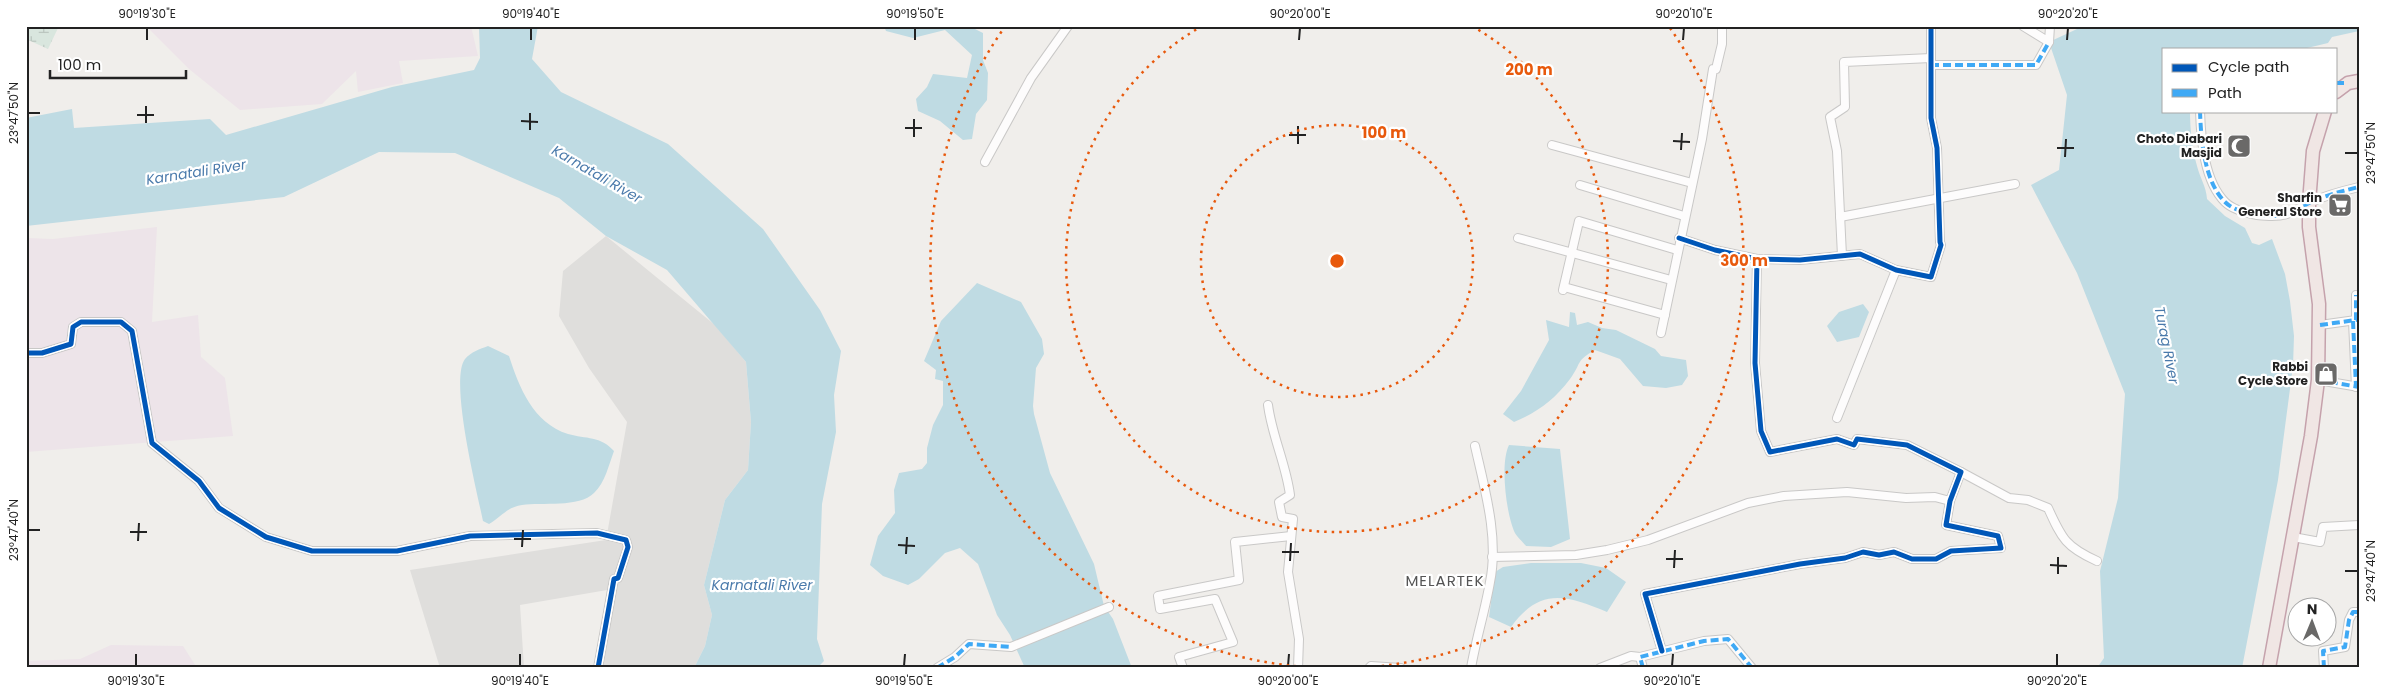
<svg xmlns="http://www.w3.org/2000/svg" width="2385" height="694" font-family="Poppins,sans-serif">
  <defs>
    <pattern id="wetland-marsh" width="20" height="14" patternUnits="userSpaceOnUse" patternTransform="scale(1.25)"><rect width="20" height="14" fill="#d9e6de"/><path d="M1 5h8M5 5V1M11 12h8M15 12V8" fill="none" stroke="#bac5be"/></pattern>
  </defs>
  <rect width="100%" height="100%" fill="#f0eeeb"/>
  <path fill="#dfdedc" d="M606,236L715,325L746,362L751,422L748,470L725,500L704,585L712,615L705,646L694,668H594L607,590L520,605L524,668H440L410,570L606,540L627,422L589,368L559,316L563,271Z"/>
  <g fill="#ede4e9">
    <path d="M146,26H471L478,56L399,61L403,83L358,92L356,71L322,104L240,110L189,69Z"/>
    <path d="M157,227L152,322L198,315L201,357L225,378L233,436L26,452V238L53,239Z"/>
    <path d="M111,645L183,646L197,668H26V661L80,659Z"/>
  </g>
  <path fill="url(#wetland-marsh)" d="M26,26H59L48,49L26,39Z"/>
  <g fill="#bfdbe3">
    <path d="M479,26H538L532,59L561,92L668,144L763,229L820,310L841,351L834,395L836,432L822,504L817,639L824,661L817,668H694L705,646L712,615L704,585L725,500L748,470L751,422L746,362L667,270L606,236L559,198L455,153L379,152L284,197L26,226V118L72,109L74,128L210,119L226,135L392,87L474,70L480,58Z"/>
    <path d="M884,26H969L983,33V60L988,73L987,100L976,114L972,139L963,140L940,121L918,111L916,99L927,87L933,74L967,78L972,55L945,30L913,38L886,31Z"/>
    <path d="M2078,26H2359V31L2332,37L2328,43L2303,49H2164V111H2190C2190,129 2192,148 2197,166C2200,178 2206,186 2207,199L2225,216L2245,228L2252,243L2259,245L2272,239L2285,274L2290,301L2294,336L2293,366L2278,480L2242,668H2097L2104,658L2100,571L2118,498L2125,394L2077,273L2031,185L2059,170L2067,95L2049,42L2077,29Z"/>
    <path d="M977,283L1021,302L1042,339L1044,354L1036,368L1033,406L1034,414L1050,473L1094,564L1104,606L1113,619L1132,668H1025L1010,635L997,615L978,564L960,548L945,553L919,579L908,585L883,576L870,565L878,536L895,513L894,490L899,473L922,469L927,463V448L933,425L943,405V381L935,379L936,370L924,361L941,321Z"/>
    <path d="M1863,304L1869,312L1859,337L1837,342L1827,326L1839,312Z"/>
    <path d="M1570,312L1575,313L1577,325L1588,322L1602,328L1616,330L1655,349L1661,356L1686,360L1688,376L1682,385L1666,388L1643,386L1620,359L1595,350C1575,361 1582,363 1570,379C1554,400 1538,412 1514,422L1503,414L1521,391L1549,340L1546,320L1569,327Z"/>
    <path d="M488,346L509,356C519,387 533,423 568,434C586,439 601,436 614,451C609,464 605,483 594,493C579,508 542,502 522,505C507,507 501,517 489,524L483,521C477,492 449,380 465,359C471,352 480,349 488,346Z"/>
    <path d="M1509,445L1560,449L1570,539L1551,547L1526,546C1523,542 1516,536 1514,531C1506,512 1500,463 1509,445Z"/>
    <path d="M1531,563H1581L1606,568L1626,582L1607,612C1566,595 1540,587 1511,627L1489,617L1495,572L1503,567Z"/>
  </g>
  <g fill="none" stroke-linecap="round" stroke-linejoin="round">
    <g stroke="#c9c8c7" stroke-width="10">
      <g id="minor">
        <path d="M2023,26L2049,42L2050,26"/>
        <path d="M1931,65H2036L2049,42"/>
        <path d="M2200,111C2201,140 2204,181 2225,202C2233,210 2246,213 2257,215C2267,216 2277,217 2287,214C2296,211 2303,206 2311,202C2327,195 2342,191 2359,187"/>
        <path d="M1552,145L1692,183"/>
        <path d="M985,162L1031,78L1068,26"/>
        <path d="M1580,185L1684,216"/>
        <path d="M1840,217L2015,184"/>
        <path d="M1518,238L1671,280"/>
        <path d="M1679,238L1715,250L1757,259L1800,260L1860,254L1896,270L1931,277L1941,245L1940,242L1937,148L1931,118V26"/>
        <path d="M1842,256L1837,151L1830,117L1845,107L1844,62L1931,58"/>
        <path d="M1564,287L1665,315"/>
        <path d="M1563,290L1579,221L1677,250"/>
        <path d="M2353,321L2356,387"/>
        <path d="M2320,325L2356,320V295"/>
        <path d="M1661,333L1702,139L1713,69H1716L1722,44V26"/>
        <path d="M26,353H42L71,344L73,327L81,322H121L132,331L152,443L199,481L219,508L266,537L312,551H397L470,536L597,533L626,540L628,547L618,578L614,579L598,668"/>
        <path d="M2318,380L2359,387"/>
        <path d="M1268,405C1272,436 1286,464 1290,495L1279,502L1282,517L1293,519L1288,572L1299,639L1298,668"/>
        <path d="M1837,418L1896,270"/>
        <path d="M1961,472L2009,498L2028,500L2048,508C2062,539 2066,547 2097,561"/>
        <path d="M2293,537L2320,542L2323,527L2359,525"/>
        <path d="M1492,557L1576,555L1607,550L1648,540L1748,503L1784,496L1847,492L1906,498L1935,497L1950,501"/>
        <path d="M1662,651L1645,594L1800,564L1845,558L1863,552L1879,555L1894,552L1912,559H1936L1951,551L2001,548L1998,536L1946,525L1950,501L1961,472L1907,445L1857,439L1854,445L1837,439L1770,452L1761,431L1755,363L1757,259"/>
        <path d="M937,668L955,657L969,644L1011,647L1109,607"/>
        <path d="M1183,668L1179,657L1233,642L1215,599L1160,609L1158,596L1239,580L1235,542L1291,536"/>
        <path d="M1369,668L1371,666L1401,668"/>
        <path d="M1471,668C1476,639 1485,611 1490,582C1499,538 1485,490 1475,446"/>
        <path d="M1600,668L1631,656L1640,657"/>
        <path d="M1643,668L1640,657L1704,641L1728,639L1752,668"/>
        <path d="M2324,668L2323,651L2345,647L2349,620L2353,612H2359"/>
      </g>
    </g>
    <g stroke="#c5a2ac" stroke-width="15">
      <g id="trunk">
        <path d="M2336,92L2348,83L2359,81"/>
        <path d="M2269,668L2311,436L2318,380L2319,304L2309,227V203L2313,151L2325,111"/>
      </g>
    </g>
    <use href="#minor" stroke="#fdfcfc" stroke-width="8"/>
    <use href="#trunk" stroke="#f0e6e4" stroke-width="12"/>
    <g stroke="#3fa9f5" stroke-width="4" stroke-dasharray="8 4" stroke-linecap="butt">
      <path d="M1931,65H2036L2049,42"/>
      <path d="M2336,83H2348"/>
      <path d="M2200,111C2201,140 2204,181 2225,202C2233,210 2246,213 2257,215C2267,216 2277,217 2287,214C2296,211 2303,206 2311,202C2327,195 2342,191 2359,187"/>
      <path d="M2353,321L2356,387"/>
      <path d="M2320,325L2356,320V295"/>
      <path d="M2318,380L2359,387"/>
      <path d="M937,668L955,657L969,644L1011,647"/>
      <path d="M1643,668L1640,657L1704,641L1728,639L1752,668"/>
      <path d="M2324,668L2323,651L2345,647L2349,620L2353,612H2359"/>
    </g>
    <g stroke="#fff" stroke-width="8">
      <g id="cycleway">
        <path d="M1679,238L1715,250L1757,259L1800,260L1860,254L1896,270L1931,277L1941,245L1940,242L1937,148L1931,118V26"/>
        <path d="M26,353H42L71,344L73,327L81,322H121L132,331L152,443L199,481L219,508L266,537L312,551H397L470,536L597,533L626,540L628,547L618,578L614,579L598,668"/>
        <path d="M1662,651L1645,594L1800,564L1845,558L1863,552L1879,555L1894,552L1912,559H1936L1951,551L2001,548L1998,536L1946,525L1950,501L1961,472L1907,445L1857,439L1854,445L1837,439L1770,452L1761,431L1755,363L1757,259"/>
      </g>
    </g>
    <use href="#cycleway" stroke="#0057b8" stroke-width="5"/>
  </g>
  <path fill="none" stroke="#222" stroke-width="2" d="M147,40V28M531,40V28M915,40V28M1299,40L1300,28M1683,40L1684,28M2067,40L2068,28M28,113H40M137,115H154M521,121L538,122M146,123V106M905,128H922M530,130V113M1289,135H1306M914,137V119M1673,141L1690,142M1298,144V126M2057,148H2074M1681,150L1682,133M2345,153H2358M2065,157L2066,139M28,530H40M130,532H147M514,539H531M138,541L139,523M898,545L915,546M522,547L523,530M1282,552H1299M906,554L907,537M1666,559H1683M1290,561L1291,543M2050,565L2067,566M1674,568L1675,550M2345,571H2358M2058,574V557M136,666V654M520,666V654M904,666L905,654M1288,666L1289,654M1672,666L1673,654M2057,666V654"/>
  <g fill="none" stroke="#e8590c" stroke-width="2.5" stroke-dasharray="2.5 5">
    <circle cx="1337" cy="261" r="136"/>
    <path d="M1472 26A271 271 0 1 1 1202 26"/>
    <path d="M1319 668A407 407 0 0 1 1004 28M1670 28A407 407 0 0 1 1355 668"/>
  </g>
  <defs>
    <g id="mosque-square" transform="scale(1.25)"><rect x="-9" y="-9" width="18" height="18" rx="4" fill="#6a6968" stroke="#fff"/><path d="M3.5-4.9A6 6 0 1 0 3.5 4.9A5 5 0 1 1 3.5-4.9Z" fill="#fff"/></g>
    <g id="supermarket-square" transform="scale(1.25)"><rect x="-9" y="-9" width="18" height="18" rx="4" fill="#6a6968" stroke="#fff"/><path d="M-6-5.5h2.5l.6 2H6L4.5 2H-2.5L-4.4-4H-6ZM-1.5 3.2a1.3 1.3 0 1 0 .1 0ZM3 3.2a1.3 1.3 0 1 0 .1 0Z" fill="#fff"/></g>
    <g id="shop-square" transform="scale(1.25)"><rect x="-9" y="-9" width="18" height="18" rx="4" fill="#6a6968" stroke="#fff"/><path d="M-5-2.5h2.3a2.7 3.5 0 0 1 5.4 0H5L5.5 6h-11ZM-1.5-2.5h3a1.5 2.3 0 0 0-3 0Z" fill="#fff"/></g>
  </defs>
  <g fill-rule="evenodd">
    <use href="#mosque-square" x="2239" y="146"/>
    <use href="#supermarket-square" x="2340" y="205"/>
    <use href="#shop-square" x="2326" y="374"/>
  </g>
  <g text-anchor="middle" stroke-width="4.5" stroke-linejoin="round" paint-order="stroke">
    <g font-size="12" font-weight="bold" fill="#222" stroke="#fff" text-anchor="end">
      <text x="2222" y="143">Choto Diabari<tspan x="2222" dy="14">Masjid</tspan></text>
      <text x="2322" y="202">Sharfin<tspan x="2322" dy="14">General Store</tspan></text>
      <text x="2308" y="371">Rabbi<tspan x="2308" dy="14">Cycle Store</tspan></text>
    </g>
    <g font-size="14" font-style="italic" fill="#4a7aab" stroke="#fff">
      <text transform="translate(196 172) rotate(-9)" y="5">Karnatali River</text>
      <text transform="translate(597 174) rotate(30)" y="5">Karnatali River</text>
      <text transform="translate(2167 345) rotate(79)" y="5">Turag River</text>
      <text x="762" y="590">Karnatali River</text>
    </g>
    <g font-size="15" letter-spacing="1" fill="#555" stroke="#fff">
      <text x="1445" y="586">MELARTEK</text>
    </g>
  </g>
  <circle cx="1337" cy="261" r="8" fill="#e8590c" stroke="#fff" stroke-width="2.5"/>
  <g font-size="15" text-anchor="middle" font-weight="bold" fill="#e8590c" stroke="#fff" stroke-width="4.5" stroke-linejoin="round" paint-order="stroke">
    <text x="1529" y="75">200 m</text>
    <text x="1384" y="138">100 m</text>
    <text x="1744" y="266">300 m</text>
  </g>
  <rect width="2385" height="694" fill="none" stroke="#ffffff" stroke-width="55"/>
  <rect x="2162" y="48" width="175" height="65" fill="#ffffff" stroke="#a7a7a7"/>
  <rect x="2172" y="64" width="25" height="8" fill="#0057b8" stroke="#a7a7a7"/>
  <text x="2208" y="72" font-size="15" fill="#222222">Cycle path</text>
  <rect x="2172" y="89" width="25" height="8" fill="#3fa9f5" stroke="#a7a7a7"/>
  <text x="2208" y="98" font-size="15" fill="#222222">Path</text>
  <g transform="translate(2312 622) rotate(1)"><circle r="24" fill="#ffffff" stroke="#a7a7a7"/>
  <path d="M0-4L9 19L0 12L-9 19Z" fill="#6a6968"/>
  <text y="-8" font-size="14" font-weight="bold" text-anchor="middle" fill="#222222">N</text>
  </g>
  <path d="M50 70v8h136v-8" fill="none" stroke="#222222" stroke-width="2.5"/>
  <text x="58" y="70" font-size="15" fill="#222222" stroke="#ffffff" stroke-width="4" paint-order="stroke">100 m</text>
  <rect x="28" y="28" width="2330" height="638" fill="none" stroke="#222" stroke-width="2"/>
  <g font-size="12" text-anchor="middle" fill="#222">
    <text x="147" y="18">90°19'30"E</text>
    <text x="531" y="18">90°19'40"E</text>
    <text x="915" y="18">90°19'50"E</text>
    <text x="1300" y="18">90°20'00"E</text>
    <text x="1684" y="18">90°20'10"E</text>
    <text x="2068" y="18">90°20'20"E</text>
    <text transform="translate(14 113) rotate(-90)" y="4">23°47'50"N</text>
    <text transform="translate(2371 153) rotate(-90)" y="4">23°47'50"N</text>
    <text transform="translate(14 530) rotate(-90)" y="4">23°47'40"N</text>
    <text transform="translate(2371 571) rotate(-90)" y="4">23°47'40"N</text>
    <text x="136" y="685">90°19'30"E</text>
    <text x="520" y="685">90°19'40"E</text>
    <text x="904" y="685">90°19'50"E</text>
    <text x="1288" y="685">90°20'00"E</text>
    <text x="1672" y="685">90°20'10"E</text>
    <text x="2057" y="685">90°20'20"E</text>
  </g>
</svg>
